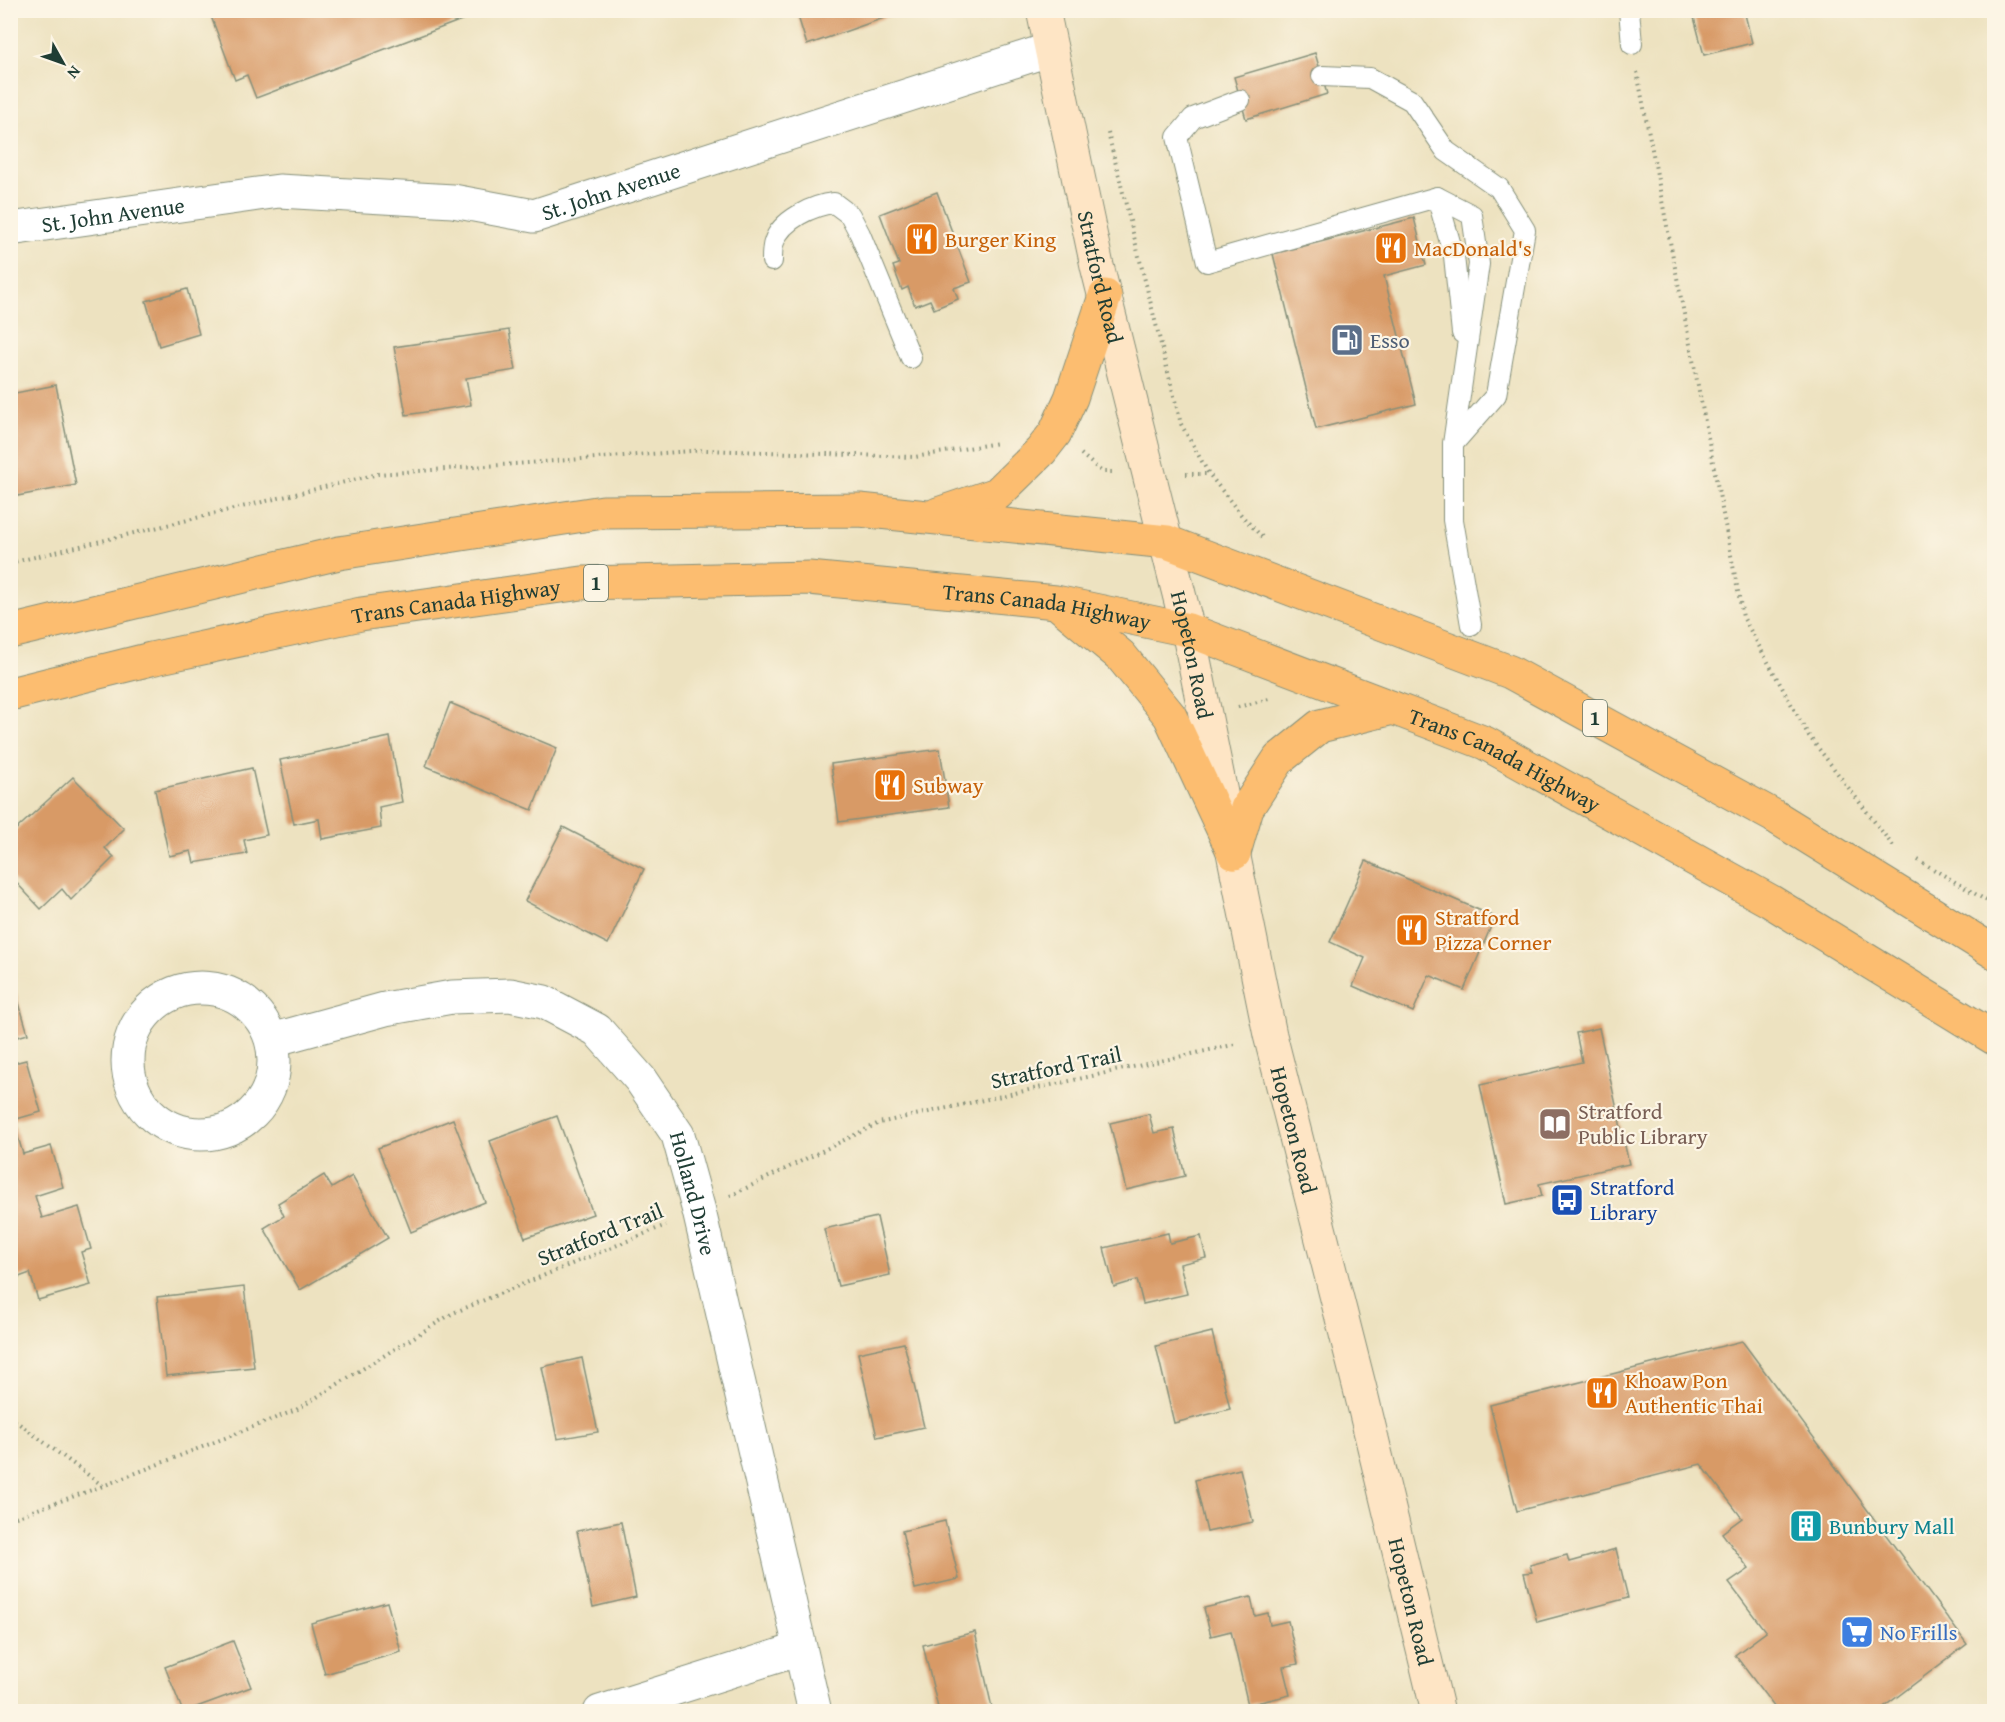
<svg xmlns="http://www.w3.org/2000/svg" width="2005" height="1722" font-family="'Gentium Book Plus',serif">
  <rect width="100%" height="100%" fill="#fcf5e5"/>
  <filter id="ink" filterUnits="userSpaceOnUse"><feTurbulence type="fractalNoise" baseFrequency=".0167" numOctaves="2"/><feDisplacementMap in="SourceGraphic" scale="12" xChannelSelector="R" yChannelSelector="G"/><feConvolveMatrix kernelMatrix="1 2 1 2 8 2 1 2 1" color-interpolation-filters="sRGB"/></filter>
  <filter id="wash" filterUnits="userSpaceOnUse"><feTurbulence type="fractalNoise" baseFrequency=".008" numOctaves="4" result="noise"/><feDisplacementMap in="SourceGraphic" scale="24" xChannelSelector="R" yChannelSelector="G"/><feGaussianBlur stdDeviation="1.35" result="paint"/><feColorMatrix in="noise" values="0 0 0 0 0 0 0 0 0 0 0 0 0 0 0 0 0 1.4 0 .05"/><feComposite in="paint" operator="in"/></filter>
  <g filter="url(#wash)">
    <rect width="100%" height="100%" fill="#ede2c0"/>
    <g id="blocks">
      <g fill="#d89a66">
        <path d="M488,10L256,98L247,75L235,80L209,11Z"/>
        <path d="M796,10H897L898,13L807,45Z"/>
        <path d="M1692,10H1744L1752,43L1704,55Z"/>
        <path d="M1315,53L1327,94L1246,119L1234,77Z"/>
        <path d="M937,192L971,282L954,288L958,299L934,309L930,300L915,306L908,287L902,290L893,266L899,264L880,214Z"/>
        <path d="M1414,218L1426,265L1384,276L1416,404L1316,429L1273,254Z"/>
        <path d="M187,289L199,334L159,346L146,301Z"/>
        <path d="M509,330L516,370L466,378L471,405L406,415L394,347Z"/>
        <path d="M56,385L76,485L12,497L10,394Z"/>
        <path d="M450,703L557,748L532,810L426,766Z"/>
        <path d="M390,737L402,802L379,807L381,828L322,839L319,819L294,824L280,760Z"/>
        <path d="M940,749L949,807L839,822L831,764Z"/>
        <path d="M252,768L267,835L244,840L247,854L194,863L191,851L169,856L155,790Z"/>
        <path d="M73,777L124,829L105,848L114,857L71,900L62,889L41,909L10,876V835Z"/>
        <path d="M563,827L644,869L608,944L525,901Z"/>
        <path d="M1366,861L1495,917L1464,990L1429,975L1413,1012L1353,986L1365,958L1330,942Z"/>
        <path d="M15,989L28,1034L10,1039V990Z"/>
        <path d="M1599,1028L1629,1164L1539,1184L1542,1196L1506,1204L1480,1085L1582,1062L1576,1033Z"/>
        <path d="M26,1060L41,1112L13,1120L23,1154L51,1146L63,1187L35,1196L42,1218L79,1207L91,1249L81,1252L91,1285L38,1300L30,1273L19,1277L10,1247V1064Z"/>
        <path d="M1149,1114L1154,1133L1174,1129L1185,1176L1126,1190L1110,1123Z"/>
        <path d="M557,1116L593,1214L525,1238L490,1141Z"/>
        <path d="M453,1119L485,1202L411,1232L378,1148Z"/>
        <path d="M324,1175L332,1188L352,1176L388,1238L300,1290L264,1228L284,1216L278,1203Z"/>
        <path d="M877,1217L890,1275L838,1286L824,1229Z"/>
        <path d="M1168,1233L1170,1243L1201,1236L1206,1258L1180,1264L1187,1294L1143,1304L1137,1280L1114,1287L1104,1248Z"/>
        <path d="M244,1287L254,1367L166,1376L157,1297Z"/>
        <path d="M1212,1332L1230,1409L1174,1423L1156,1346Z"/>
        <path d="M1742,1341L1967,1644L1877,1712H1778L1735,1655L1766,1632L1729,1583L1749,1569L1722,1533L1742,1518L1701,1464L1517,1511L1490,1405Z"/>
        <path d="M904,1343L924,1427L877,1437L858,1353Z"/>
        <path d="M582,1358L598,1432L557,1439L542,1367Z"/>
        <path d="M1240,1469L1253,1522L1207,1532L1195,1480Z"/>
        <path d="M945,1521L959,1579L915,1589L902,1531Z"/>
        <path d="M621,1522L636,1597L593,1607L577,1531Z"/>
        <path d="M1616,1549L1628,1598L1537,1622L1524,1573L1532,1572L1530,1565L1567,1555L1569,1562Z"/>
        <path d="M1251,1597L1255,1616L1268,1613L1270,1625L1288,1621L1298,1664L1283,1667L1290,1695L1248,1705L1231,1631L1211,1636L1204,1608Z"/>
        <path d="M387,1602L401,1652L325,1674L311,1623Z"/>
        <path d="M975,1632L993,1712H939L923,1645Z"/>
        <path d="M233,1641L251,1687L183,1712L165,1667Z"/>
      </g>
    </g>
  </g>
  <g filter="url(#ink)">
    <use href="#blocks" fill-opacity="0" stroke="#86907a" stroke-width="1.5"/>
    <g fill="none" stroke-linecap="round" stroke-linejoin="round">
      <g stroke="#86907a" stroke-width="22">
        <g id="lane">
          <path d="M1629,10L1632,44"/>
          <path d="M1322,76L1370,78L1412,101L1446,151L1499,188L1525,230L1496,395L1453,444V520L1471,625"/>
          <path d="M1240,100L1193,118L1177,137L1207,262L1437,197L1472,215L1479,264L1453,444"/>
          <path d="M1437,197L1454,256L1462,333"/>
          <path d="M772,261C772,255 772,247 774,242C781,220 813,205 834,203L850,215L860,234L911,358"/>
        </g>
      </g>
      <g stroke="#86907a" stroke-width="35">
        <g id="street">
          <path id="s1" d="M10,229L279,191L453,201L534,216L1051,49"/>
          <circle cx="201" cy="1061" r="73"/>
          <path id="s2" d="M272,1040L385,1009L452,997L510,995L544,1002L597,1030L640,1079L678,1135L699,1211L815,1712"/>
          <path d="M600,1712L800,1649"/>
        </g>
      </g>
      <g stroke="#86907a" stroke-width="35">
        <g id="secondary">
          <path id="s3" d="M1043,10L1097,266L1188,630L1270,1035L1360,1389L1438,1712"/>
        </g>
      </g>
      <g stroke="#86907a" stroke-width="35">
        <g id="highway">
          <path d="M938,514L997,494L1041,451L1055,433L1071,398L1105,296"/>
          <path d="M1061,606L1121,656L1170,716L1234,853"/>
          <path d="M10,632L339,553L603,512L860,510L1167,542L1510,672L1774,816L1994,952"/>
          <path id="s4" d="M10,694L151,659L361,614L582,583L809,578L1056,602L1188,630L1485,743L1770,901L1994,1038"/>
          <path d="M1234,853L1247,808L1279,759L1320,726L1393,708"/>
        </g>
      </g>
      <g stroke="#86907a" stroke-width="4" stroke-dasharray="1.5 4.5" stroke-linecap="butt">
        <path d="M1637,72L1743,617L1809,736L1893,846"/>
        <path d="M1108,133L1181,424L1209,474L1242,516L1264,539"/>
        <path d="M1081,454L1102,472H1112"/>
        <path d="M1186,474H1208"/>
        <path d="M10,563L378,474L705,450L915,457L998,443"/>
        <path d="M1238,707L1269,699"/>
        <path d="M1918,860L1994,905"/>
        <path d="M730,1196L879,1123L1237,1044"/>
        <path d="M10,1417L103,1486L296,1410L453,1313L666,1225"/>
        <path d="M10,1519L103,1486"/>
      </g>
      <use href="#lane" stroke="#fff" stroke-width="20"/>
      <use href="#street" stroke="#fff" stroke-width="33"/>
      <use href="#secondary" stroke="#fee5c5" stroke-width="33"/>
      <use href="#highway" stroke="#fcbd6f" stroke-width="33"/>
    </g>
  </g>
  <defs>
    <g id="restaurant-square" transform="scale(1.725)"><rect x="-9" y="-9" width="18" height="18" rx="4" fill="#e8710a" stroke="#fcf5e5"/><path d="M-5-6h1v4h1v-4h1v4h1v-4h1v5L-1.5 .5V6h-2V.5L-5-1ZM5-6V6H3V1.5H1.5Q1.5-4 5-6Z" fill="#fff"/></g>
    <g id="fuel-square" transform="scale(1.725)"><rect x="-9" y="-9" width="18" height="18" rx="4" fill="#5c6f8a" stroke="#fcf5e5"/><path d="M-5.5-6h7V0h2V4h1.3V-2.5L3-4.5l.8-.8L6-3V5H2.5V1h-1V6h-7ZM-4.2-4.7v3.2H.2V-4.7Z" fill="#fff"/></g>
    <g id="library-square" transform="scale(1.725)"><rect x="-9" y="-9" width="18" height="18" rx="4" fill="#8d6e63" stroke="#fcf5e5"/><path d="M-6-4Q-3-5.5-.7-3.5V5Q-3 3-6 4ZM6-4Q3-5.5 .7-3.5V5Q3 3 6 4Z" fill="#fff"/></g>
    <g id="bus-square" transform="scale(1.725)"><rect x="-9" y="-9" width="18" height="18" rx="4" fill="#1a4fb4" stroke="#fcf5e5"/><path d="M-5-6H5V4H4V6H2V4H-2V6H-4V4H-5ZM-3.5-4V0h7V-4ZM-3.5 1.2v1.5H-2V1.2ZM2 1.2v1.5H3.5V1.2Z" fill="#fff"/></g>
    <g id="building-square" transform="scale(1.725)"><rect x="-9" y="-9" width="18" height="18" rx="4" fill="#0f9aa8" stroke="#fcf5e5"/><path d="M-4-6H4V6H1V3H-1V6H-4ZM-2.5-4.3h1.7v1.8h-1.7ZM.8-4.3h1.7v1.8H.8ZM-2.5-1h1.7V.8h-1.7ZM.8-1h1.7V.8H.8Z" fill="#fff"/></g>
    <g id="supermarket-square" transform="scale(1.725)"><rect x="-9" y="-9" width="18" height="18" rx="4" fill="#3f7fe0" stroke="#fcf5e5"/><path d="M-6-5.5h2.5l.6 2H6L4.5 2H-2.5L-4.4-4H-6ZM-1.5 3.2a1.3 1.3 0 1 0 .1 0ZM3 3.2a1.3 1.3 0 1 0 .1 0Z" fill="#fff"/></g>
  </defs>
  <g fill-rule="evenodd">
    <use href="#restaurant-square" x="922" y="239"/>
    <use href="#restaurant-square" x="1391" y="248"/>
    <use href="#fuel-square" x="1347" y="340"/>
    <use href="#restaurant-square" x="890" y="785"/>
    <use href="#restaurant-square" x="1412" y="930"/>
    <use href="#library-square" x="1555" y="1124"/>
    <use href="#bus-square" x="1567" y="1200"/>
    <use href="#restaurant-square" x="1602" y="1393"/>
    <use href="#building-square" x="1806" y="1526"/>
    <use href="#supermarket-square" x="1857" y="1632"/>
  </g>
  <g text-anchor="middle" stroke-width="4.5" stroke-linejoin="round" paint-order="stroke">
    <g fill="#fcf5e5" stroke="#617469" stroke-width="1.5">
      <rect x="584" y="565" width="24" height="36" rx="4.5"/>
      <rect x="1583" y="700" width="24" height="36" rx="4.5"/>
    </g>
    <g font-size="21" font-weight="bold" fill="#1f3d34">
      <text x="596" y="590">1</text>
      <text x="1595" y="725">1</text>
    </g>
    <g font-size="22" fill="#1f3d34" stroke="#fcf5e5">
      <text dy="8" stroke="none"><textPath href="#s1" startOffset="609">St. John Avenue</textPath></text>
      <text dy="8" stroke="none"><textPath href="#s1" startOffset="104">St. John Avenue</textPath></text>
      <text dy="8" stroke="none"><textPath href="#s3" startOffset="273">Stratford Road</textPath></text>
      <text dy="8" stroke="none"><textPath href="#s4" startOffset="456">Trans Canada Highway</textPath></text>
      <text dy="8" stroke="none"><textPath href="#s4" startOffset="1050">Trans Canada Highway</textPath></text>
      <text dy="8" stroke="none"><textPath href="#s3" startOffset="662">Hopeton Road</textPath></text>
      <text dy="8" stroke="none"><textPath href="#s4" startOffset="1536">Trans Canada Highway</textPath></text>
      <text transform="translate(1056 1067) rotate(-12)" y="8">Stratford Trail</text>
      <text dy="8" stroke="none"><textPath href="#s3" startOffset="1148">Hopeton Road</textPath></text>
      <text dy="8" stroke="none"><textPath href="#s2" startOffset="531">Holland Drive</textPath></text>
      <text transform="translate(600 1234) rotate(-22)" y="8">Stratford Trail</text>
      <text dy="8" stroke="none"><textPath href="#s3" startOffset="1634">Hopeton Road</textPath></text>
    </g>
    <g font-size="22" fill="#c56008" stroke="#fcf5e5" text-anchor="start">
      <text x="945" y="247">Burger King</text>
      <text x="1414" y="256">MacDonald's</text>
      <text x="913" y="793">Subway</text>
      <text x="1435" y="925">Stratford<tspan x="1435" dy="25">Pizza Corner</tspan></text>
      <text x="1625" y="1388">Khoaw Pon<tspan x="1625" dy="25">Authentic Thai</tspan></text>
    </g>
    <g font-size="22" fill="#4e5e75" stroke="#fcf5e5" text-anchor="start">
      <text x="1370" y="348">Esso</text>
    </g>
    <g font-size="22" fill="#785e54" stroke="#fcf5e5" text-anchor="start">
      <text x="1578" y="1119">Stratford<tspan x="1578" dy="25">Public Library</tspan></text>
    </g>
    <g font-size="22" fill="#164399" stroke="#fcf5e5" text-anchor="start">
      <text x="1590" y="1195">Stratford<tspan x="1590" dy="25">Library</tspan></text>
    </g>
    <g font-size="22" fill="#0d838f" stroke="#fcf5e5" text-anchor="start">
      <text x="1829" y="1534">Bunbury Mall</text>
    </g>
    <g font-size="22" fill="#366cbe" stroke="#fcf5e5" text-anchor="start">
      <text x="1880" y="1640">No Frills</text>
    </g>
  </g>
  <rect width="2005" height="1722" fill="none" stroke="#fcf5e5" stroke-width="36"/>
  <g transform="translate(63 63) rotate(130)" stroke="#fcf5e5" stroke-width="4.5" paint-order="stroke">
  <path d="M0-4.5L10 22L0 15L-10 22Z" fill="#1f3d34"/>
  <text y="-9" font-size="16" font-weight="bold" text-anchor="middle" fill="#1f3d34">N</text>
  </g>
</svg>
